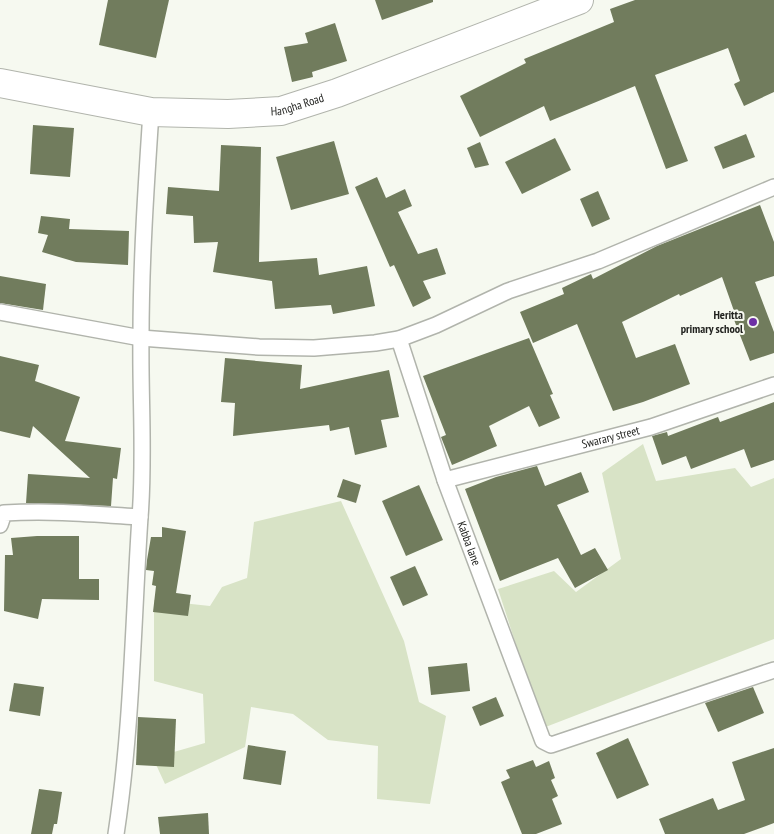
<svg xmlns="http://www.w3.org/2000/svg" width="774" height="834" font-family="'PT Sans Narrow',sans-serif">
  <rect width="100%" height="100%" fill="#f6f9f0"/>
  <g fill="#d8e3c6">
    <path d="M643,444L656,481L735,468L751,487L774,478V639L543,728L498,589L554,571L576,592L621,559L602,473Z"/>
    <path d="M341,501L404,641L419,702L446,716L430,804L377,799L378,746L328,740L293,714L251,707L245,747L165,784L153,758L205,743L203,694L154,681V600L210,606L222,587L247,578L254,522Z"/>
  </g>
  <g fill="#717c5d">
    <path d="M108,0H169L156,58L99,45Z"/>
    <path d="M375,0H433V2L382,20Z"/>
    <path d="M635,0H774V92L744,106L734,84L740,81L728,48L655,75L688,161L666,169L635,86L550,121L544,106L480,137L460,96L526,63L524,59L614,22L610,9Z"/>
    <path d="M335,23L347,61L312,72L313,77L292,82L284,47L308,43L305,33Z"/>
    <path d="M33,125L74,128L70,177L30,174Z"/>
    <path d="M746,134L755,157L723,169L714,147Z"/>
    <path d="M555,138L571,170L522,194L505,162Z"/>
    <path d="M334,141L349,194L291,210L276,157Z"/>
    <path d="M480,142L489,165L475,168L467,148Z"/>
    <path d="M221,145L261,147L259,262L317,258L319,275L367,266L375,306L333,314L331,305L275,309L272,281L213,272L218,242L194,243L193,216L166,214L168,187L219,191Z"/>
    <path d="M377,177L386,198L405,189L412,206L398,212L418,254L437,248L446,274L423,281L431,298L413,307L394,265L390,267L355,187Z"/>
    <path d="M598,191L610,219L592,227L580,199Z"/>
    <path d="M760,205L774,242V276L755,282L774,332V353L750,361L731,312L734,311L722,277L680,296L679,294L622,322L636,358L675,344L690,384L643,402L613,411L577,324L533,343L520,312L564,294L562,288L591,274L593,279L657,246Z"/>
    <path d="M41,216L70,219L69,229L129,231L128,265L76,262L42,252L48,235L38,233Z"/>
    <path d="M0,276L46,284L43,310L0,303Z"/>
    <path d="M529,338L553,394L550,395L560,418L539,427L529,406L489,426L497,446L452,465L441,437L446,435L423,376Z"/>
    <path d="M0,356L39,365L35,381L80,397L65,441L121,448L117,479L113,478L111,506L26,503L28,474L90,478L33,426L30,438L0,431Z"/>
    <path d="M225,358L302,365L300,389L389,370L399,417L381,420L387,447L355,455L349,427L330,431L329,425L233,436L235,403L221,402Z"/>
    <path d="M774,402V460L751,468L744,449L691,469L686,456L662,465L652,436L667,432L668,436L718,417L720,422Z"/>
    <path d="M537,466L545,486L581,472L589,492L557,505L581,555L595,548L608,570L575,588L558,558L500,581L465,489L496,477Z"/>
    <path d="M343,479L361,485L356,503L337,497Z"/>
    <path d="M419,485L443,540L406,556L382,501Z"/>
    <path d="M162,527L186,531L176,593L191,595L188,616L153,612L156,586L152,585L154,571L146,570L147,560L151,537H162Z"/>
    <path d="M37,536H79V579H99V600L42,599L38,619L4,611L5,555H13L11,538Z"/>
    <path d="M415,566L428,595L403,606L390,577Z"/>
    <path d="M467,663L470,691L431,695L428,667Z"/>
    <path d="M14,683L44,687L40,716L9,711Z"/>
    <path d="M753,687L764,713L718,732L705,703Z"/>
    <path d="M496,697L504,716L480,726L472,707Z"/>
    <path d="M138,717L176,719L174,767L136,765Z"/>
    <path d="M628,738L649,785L617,799L596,753Z"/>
    <path d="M248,745L286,751L281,785L243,779Z"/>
    <path d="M774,748V823L744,834H665L659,819L713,798L718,810L745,800L732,762Z"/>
    <path d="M533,760L536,767L549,761L555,778L551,780L558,796L552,799L562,824L536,834H522L501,782L510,778L506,770Z"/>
    <path d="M39,789L62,792L57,824H54L52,834H31Z"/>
    <path d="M208,813L209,834H160L158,817Z"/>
  </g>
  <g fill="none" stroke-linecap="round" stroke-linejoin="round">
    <g stroke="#b1b4ac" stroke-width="18">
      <g id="street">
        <path d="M0,312L141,338L259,347L314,348L375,343L399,339L436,325L508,291L598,261L774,187"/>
        <path id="s1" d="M399,339L445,480L543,741L551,745L774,670"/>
        <path id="s2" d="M445,480L651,427L774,385"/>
        <path d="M0,525L4,513C50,510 94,514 140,517C145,457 140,397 141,337C141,262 146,187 151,112"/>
        <path d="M116,834C132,729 133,623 140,517"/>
      </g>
    </g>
    <g stroke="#b1b4ac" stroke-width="30">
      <g id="highway">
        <path id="s3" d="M0,83L151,112L228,114L281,111L337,93L579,0"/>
      </g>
    </g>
    <use href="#street" stroke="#fff" stroke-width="15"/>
    <use href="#highway" stroke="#fff" stroke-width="28"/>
  </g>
  <circle fill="#6d2fa5" stroke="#f6f9f0" stroke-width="2" cx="753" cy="322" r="5"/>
  <g text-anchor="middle" stroke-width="4" stroke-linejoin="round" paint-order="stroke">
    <g font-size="12" fill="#21221f" stroke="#f6f9f0">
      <text dy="4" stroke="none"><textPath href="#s3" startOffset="301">Hangha Road</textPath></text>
      <text dy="4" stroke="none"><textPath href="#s2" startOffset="171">Swarary street</textPath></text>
      <text dy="4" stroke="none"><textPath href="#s1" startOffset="216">Kabba lane</textPath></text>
    </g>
    <g font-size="12" font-weight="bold" fill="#21221f" stroke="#f6f9f0" text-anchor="end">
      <text x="743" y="319">Heritta<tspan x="743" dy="14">primary school</tspan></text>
    </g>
  </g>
</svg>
